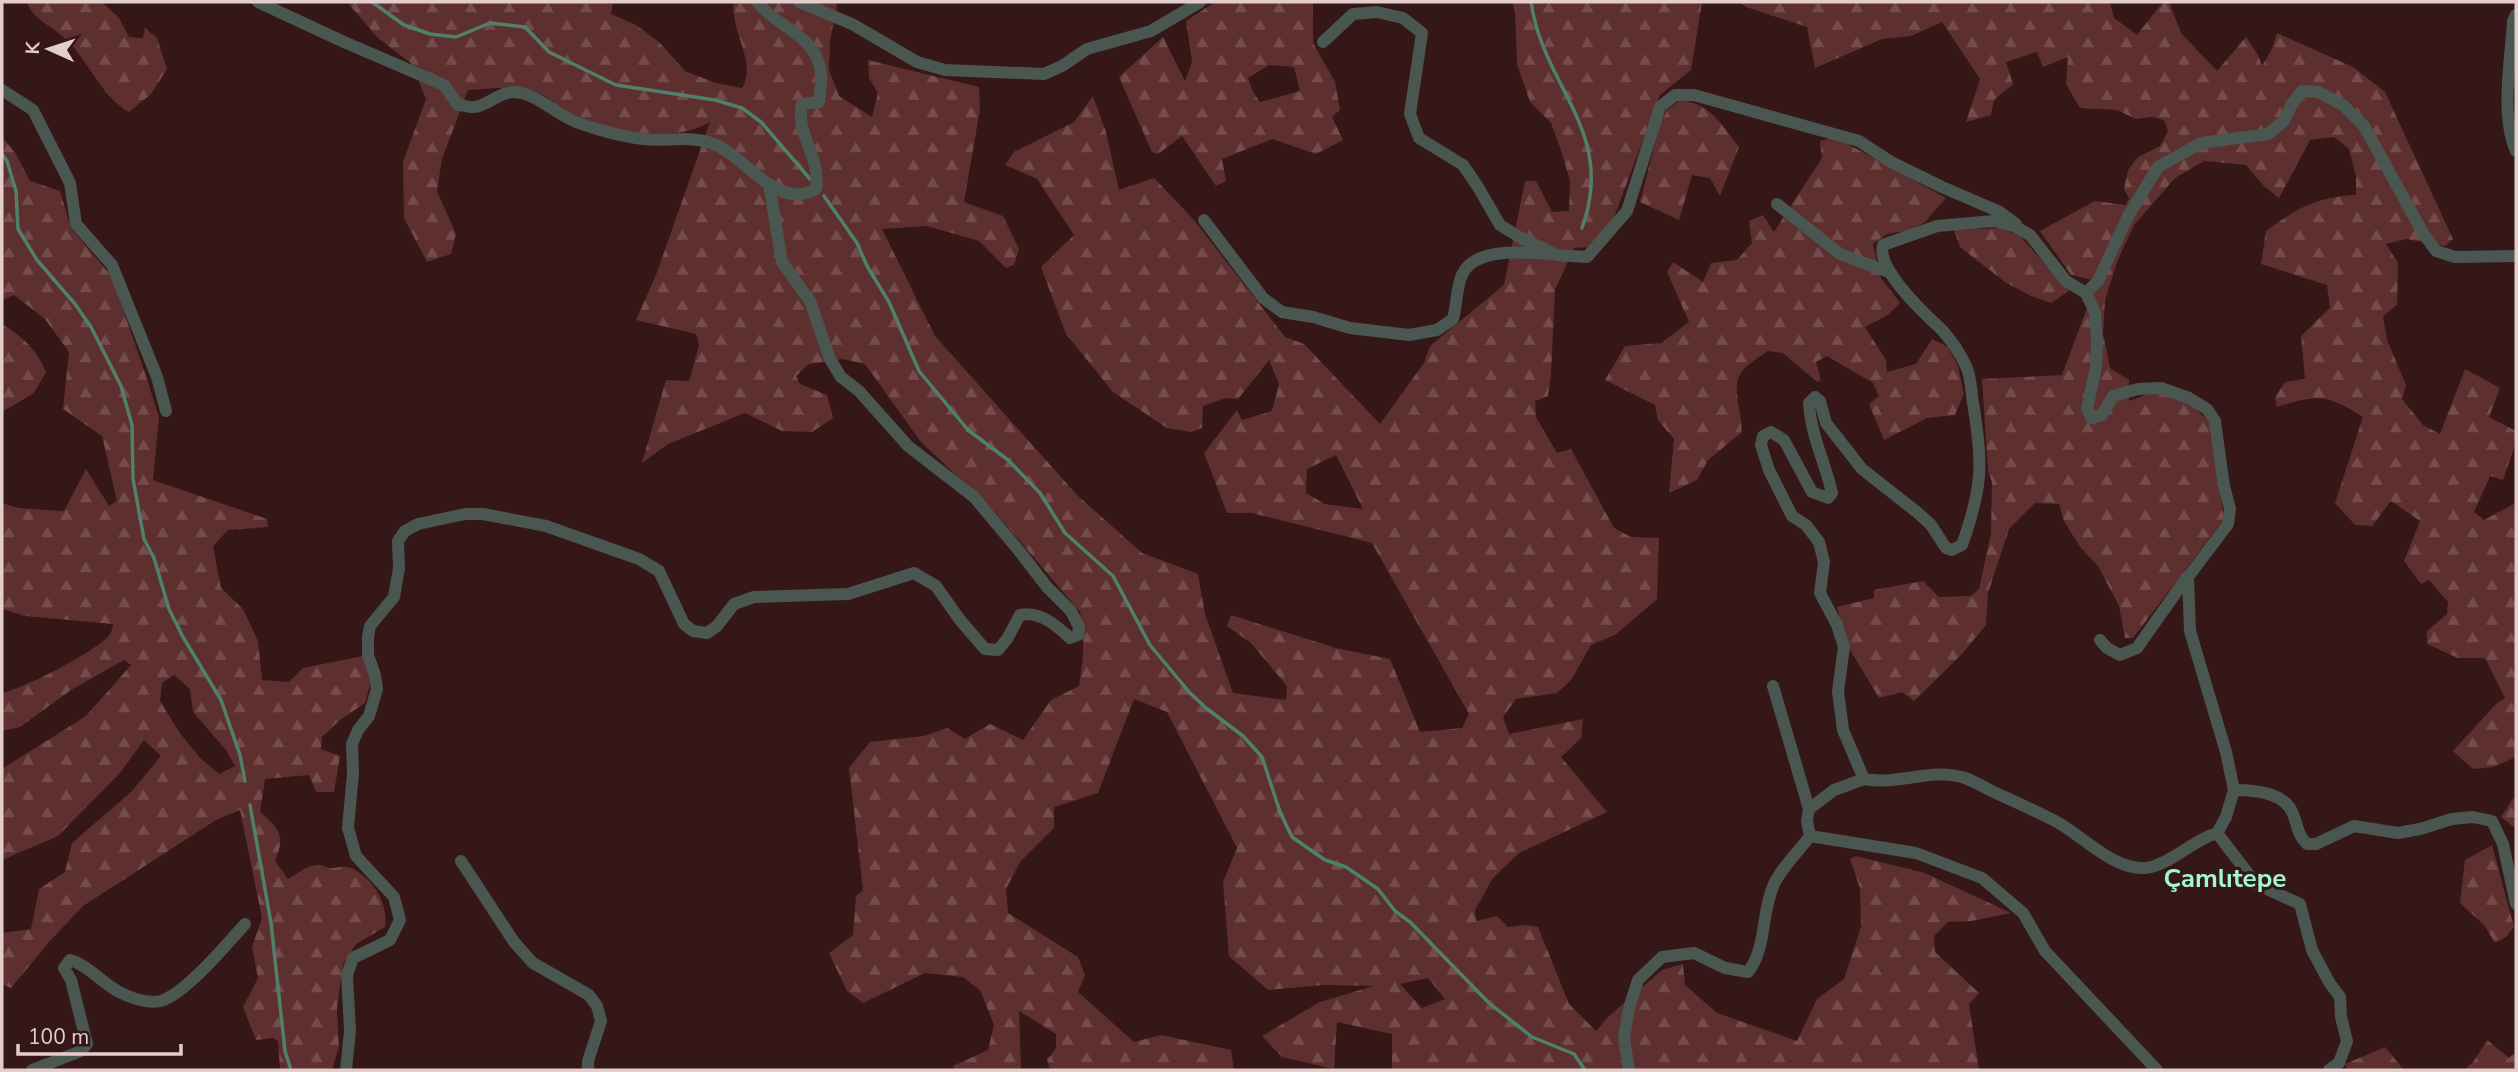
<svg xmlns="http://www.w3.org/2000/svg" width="2518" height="1072" font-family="'Nunito Sans',sans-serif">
  <defs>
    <pattern id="forest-firs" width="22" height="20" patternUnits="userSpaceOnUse" patternTransform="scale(1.75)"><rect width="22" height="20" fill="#5e2f2f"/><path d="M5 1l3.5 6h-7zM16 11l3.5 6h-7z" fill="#754c4c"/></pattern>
  </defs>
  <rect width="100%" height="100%" fill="#351717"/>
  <g fill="url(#forest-firs)" fill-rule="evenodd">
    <path d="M27,2H102L119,18L129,37L143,38L145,28L157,38L167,69L151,94L129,112C99,95 88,57 61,35C48,24 32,18 27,2Z"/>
    <path d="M347,2H613L611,14L636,25L659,42L685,71L716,83L742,88C758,64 729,29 734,2H836L837,7L830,40L829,70L839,96L872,117L878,93L869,78L868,60L979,87L980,109L964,202L1003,216L1019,249L1014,265L1006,268L979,241L927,226L882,229L935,336L1077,495L1142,553L1198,574L1205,614L1233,693L1286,700L1287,686L1251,643L1227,626L1231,615L1336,648L1390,659L1420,732L1462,728L1469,714L1372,543L1252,513H1227L1204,453L1237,410L1242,420L1272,411L1279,384L1269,360L1238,399L1225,398L1203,406L1202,428L1191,432L1167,428L1113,392L1066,334L1041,267L1074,235L1037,179L1005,165L1014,152L1074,122L1093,96L1106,132L1119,190L1154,178L1194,220L1285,337L1304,344L1380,424L1424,363L1430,346L1504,285L1525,181H1536L1552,212L1569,211L1570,181L1561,150L1551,123L1530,102L1517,64L1515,11L1512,2H1702L1691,70L1660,95L1614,217L1589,247L1574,248L1555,290L1551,375L1548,396L1535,401L1536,417L1557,453L1571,449L1614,528L1631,537L1659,538L1657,599L1615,635L1591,645L1571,680L1557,693L1516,699L1503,717L1509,734L1583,719L1581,738L1561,757L1607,812L1519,853L1493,878L1475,910L1476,921L1497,916L1508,927L1526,925L1538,927L1569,1004L1596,1031L1608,1017L1662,970L1683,964L1685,985L1717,1013L1797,1041L1817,999L1844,979L1861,927L1860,888L1850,859L1856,856L1925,873L2011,913L1971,921L1948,922L1934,936L1935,952L1979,993L1969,1004L1979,1070H1392V1034L1337,1022L1334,1069L1282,1057L1262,1036L1320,1002L1374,986L1324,985L1268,990L1229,956L1223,882L1237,848L1167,712L1134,699L1098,793L1054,807V828L1020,862L1006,889L1008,913L1078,957L1085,975L1078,992L1134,1042L1161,1035L1231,1050L1234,1070H1050L1047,1060L1056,1048V1034L1019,1011L1021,1070H955L953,1066L988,1050L994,1025L980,990L963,977L925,973L863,1003L847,991L829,953L853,935L856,896L863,890L849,768L870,742L924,736L947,728L965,739L990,724L1023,740L1051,700L1079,686C1083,662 1086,637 1080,612L996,513L921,442L865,364L843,359L809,364L796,376L800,384L827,395L833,418L812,432L782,431L745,413L668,444L642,463L666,380L689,381L699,345L696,334L636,320L656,275L710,122C673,144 613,132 575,115C561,110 551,98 538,93C517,84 490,89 468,90L442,159L437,191L456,234L451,254L427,262L404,218L403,162L426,99L412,64L378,38ZM1336,455L1363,509L1325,504L1306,493L1307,469ZM1428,978L1445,999L1422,1008L1400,984Z"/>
    <path d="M1215,2H1313V43L1335,82L1340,110L1332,117L1343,140L1316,154L1272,139L1222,159L1226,181L1216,186L1182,136L1158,154L1152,152L1119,77L1163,37L1185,81L1192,62L1186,21ZM1269,65L1294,67L1300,91L1260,102L1253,92L1248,78Z"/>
    <path d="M1739,2H2110L2114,18L2137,35L2163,2H2169L2181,33L2217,71L2246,37L2258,55L2262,66L2272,49L2277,33L2353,67L2385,92L2453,239L2445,246L2406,239L2386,244L2398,263L2397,305L2383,316L2387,340L2406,385L2402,399L2423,425L2440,434L2465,369L2500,388L2489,417L2516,431V442L2503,480L2490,476L2474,512L2484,520L2514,504L2516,505V757L2493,767L2473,769L2453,751L2496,704L2505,698L2485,658H2458L2427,644V631L2447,614L2448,602L2429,580L2421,584L2404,561L2420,521L2391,501L2372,526L2355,525L2335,503L2363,417C2327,394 2318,394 2277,407L2275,398L2285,382L2305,379L2301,336L2330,308L2327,285L2261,264L2266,231C2297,208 2316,197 2356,195V176L2349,149L2334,137L2310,140L2279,198L2264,186L2246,165L2204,161L2175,178L2134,225L2117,262L2105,300L2103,334L2110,368L2129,380V401L2156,391L2188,401L2210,423L2224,519L2133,638H2125L2119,606L2098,566L2080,547L2064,521L2059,504L2035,503L2009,529L1988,593L1986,625L1962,654L1914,701L1902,692L1879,698L1847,645L1837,607L1874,598V590L1923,581L1939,597L1971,596L1979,589L1991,533L1992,482L1988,471L1982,379L2062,375L2097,281L2071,275L2040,231L2095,201L2126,205L2129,198L2124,189L2128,170L2138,157L2160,146L2168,131L2164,120L2152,117L2136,119L2117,110L2080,108L2066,84L2068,57L2043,67L2037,52L2006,62L2013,84L1994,100L1991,115L1966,122L1980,79L1942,22L1911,36L1882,39L1815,68L1807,27L1746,7Z"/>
    <path d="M1679,101C1709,100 1723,127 1739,147L1720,196L1710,178L1692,175L1679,220L1640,202L1660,124L1667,110Z"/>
    <path d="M2,137L16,154L30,181L60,191L71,228L112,277L146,376L159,417L153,480L267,519L268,527L228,530L213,546L221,588L243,609L258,641L262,680L289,682L303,668L363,656L371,681L365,703L340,720L322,737L321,749L340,756L334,792H316L309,775L265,779L260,812C279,828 286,836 275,861L288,879C297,874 307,865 318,865C322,865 326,867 329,868C337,868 344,865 351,868C373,878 389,904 385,927L356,944L343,964L337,1008L339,1047L332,1070H280L278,1041L273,1038L256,1040L243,1007L258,978L252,947L262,918L240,810L216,820L83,906L49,942L11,988L2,984V933L31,929L39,889L65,872L72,843L131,792L161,756L144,740L120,773L58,836L2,860V769L86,716L131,665L124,660L71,690L20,727L2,731V693C27,687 81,658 102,642C108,638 113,631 113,624L25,616L2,609V503L18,508L64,511L86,469L109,506L117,501L102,436L63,409L69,352L45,319L14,295L2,300ZM174,675L190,689L193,712L226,750L235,766L219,774L200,758L179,732L160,701L162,683Z"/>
    <path d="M1835,137L1946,198L1925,222L1911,230L1887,234L1873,244L1881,278L1900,303L1888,315L1865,327L1886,360L1887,372L1916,364L1932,339L1948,347L1958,366L1964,394L1955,415L1927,418L1884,440L1869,404L1879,396L1873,383L1827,356L1816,362L1821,380L1817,382L1783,353L1768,351C1760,357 1746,364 1741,373C1730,389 1744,414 1741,433L1708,460L1697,480L1669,493L1674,439L1658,420L1655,405L1605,380L1625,346L1661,343L1689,322L1667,272L1673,262L1703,282L1711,263L1737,260L1752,243L1749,221L1763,215L1774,232L1822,158L1820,141Z"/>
    <path d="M2001,228L2019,235L2069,291L2051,303L2031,296L2005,282L1960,247L1954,230Z"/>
    <path d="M2,324C23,337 36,349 46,372L34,393L2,412Z"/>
    <path d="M2516,794V829L2501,817Z"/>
    <path d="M2492,845L2514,927L2506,937L2495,943L2484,925L2460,903L2465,860Z"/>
    <path d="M2487,1040L2509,1058L2516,1052V1070H2464L2474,1061Z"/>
    <path d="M2385,1047L2404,1070H2348L2345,1064Z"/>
  </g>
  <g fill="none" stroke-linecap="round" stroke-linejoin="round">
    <g stroke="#4f806c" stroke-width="3.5">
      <path d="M372,2L404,25L430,34L456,37L490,23L525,27L549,52L616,85L715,100L742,108L761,122L810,179"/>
      <path d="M1531,2C1543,88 1617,131 1582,228"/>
      <path d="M2,154L7,161L16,191L18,229L37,260L75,304L91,327L121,386L132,425L133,479L144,539L154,558L169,609L183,637L221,700L240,755L245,781"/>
      <path d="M824,196L857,243L867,266L889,302L919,371L968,430L1008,460L1040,493L1065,533L1113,576L1150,645L1190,693L1206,708L1243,736L1262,757L1280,812L1292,837L1325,860L1346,867L1378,889L1395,911L1410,922L1489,1003L1532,1037L1574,1054L1585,1070"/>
      <path d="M250,805L271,923L285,1051L291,1070"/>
    </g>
    <g stroke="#495750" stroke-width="12">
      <path d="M258,2L344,42L444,85L458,105C463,105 470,108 474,107C487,106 499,92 514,92C537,93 555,114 576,122C594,129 624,137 643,139C666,142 688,135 711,143C746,155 776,212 816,189C821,157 795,133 802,104L819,102C820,93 822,83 821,74C818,35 777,28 757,2"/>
      <path d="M799,2L852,24L917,62L945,70L1044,74L1062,66L1087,49L1151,31L1200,2"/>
      <path d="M2516,15L2513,21C2511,59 2500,115 2516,151"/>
      <path d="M1323,42L1353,14L1377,12L1403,18L1422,33L1410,114L1419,138L1463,165L1478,187L1500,225L1521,238L1556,255L1587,257L1627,211L1660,107L1675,95H1694L1859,141L1891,162L1942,187L2000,212L2016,224"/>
      <path d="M2,90L33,110L70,183L76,224L112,265L157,377L166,411"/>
      <path d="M1777,204L1840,254L1891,273"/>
      <path d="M1204,220L1263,298L1282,312L1313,317L1350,328L1409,335L1437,330L1453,319C1457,305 1456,288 1462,275C1474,247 1524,252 1549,254"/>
      <path d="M1994,221L2014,226L2030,235L2066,281L2086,293L2095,312L2097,342L2096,367L2087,409L2092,418L2102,415L2113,396L2138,389L2161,388L2189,398L2207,409L2215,421L2224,486L2230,509L2228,524L2188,577L2190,631L2226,752L2234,790L2226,817L2217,833C2193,840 2175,861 2151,867C2118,875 2083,836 2057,822C2038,812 2018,803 1998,794C1987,789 1976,782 1965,778C1932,767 1898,786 1864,779L1843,730L1838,691L1844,647L1837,625L1820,593L1824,562L1819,542L1806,525L1792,516L1769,470L1761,445L1763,436L1771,432L1784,440L1812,492L1828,498L1832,493C1825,462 1811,436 1809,403L1815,397L1820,401L1826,423L1862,469L1918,513L1931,525L1946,548L1952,550L1962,545C1983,486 1983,463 1973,403C1971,391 1971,376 1966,366C1960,353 1951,340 1942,330C1925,314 1876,270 1883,245L1937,226Z"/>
      <path d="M2086,293L2098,281L2128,216L2158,167L2201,143L2268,134L2283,122L2292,104L2302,91L2318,92L2343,105L2364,126L2423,233L2436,251L2455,257L2516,256"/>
      <path d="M2100,640L2107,648L2120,655L2137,648L2187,577"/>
      <path d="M1773,686L1809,809"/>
      <path d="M1864,779L1834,790L1809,809L1807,821L1810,836L1916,853L1982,878L2023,913L2045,951L2157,1070"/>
      <path d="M2234,790C2254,790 2285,792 2293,814C2298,826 2297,834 2307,844H2316L2354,826L2398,833L2420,829L2452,819L2473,817L2492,821L2503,844L2516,904"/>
      <path d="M2217,833L2256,884L2300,904L2312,950L2329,982L2340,997L2341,1017L2347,1041L2339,1063L2329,1070"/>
      <path d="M461,861L514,942L533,963L589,995L597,1006L601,1021L588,1061V1070"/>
      <path d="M32,1070L81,1051L87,1044L71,980L64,968L70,960C88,965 102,983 119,992C131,998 147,1004 161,1001C186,993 227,944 245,924"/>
      <path d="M346,1070L350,1031L347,975L353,958L390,940L400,920L394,897L356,856L348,828L353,773L352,744L358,730L369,716L377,689L375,675L368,655V637L370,626L394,597L399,568L398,541L405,531L418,524L465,514H483L546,526L639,559L659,571L684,624L693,631L707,633L717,626L734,604L754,597L848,594L914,573L936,586L960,620L985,649L998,650L1007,639L1020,615C1040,611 1056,625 1070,638L1078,635L1079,627L1071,611L1047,587L1020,552L974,497L908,446L859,391L841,377L830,359L810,301L782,262L769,184"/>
      <path d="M1629,1070L1624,1038L1629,1008L1638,980L1662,957L1694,953L1725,968L1748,972C1767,948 1761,912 1774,884C1782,867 1799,851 1810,836"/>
    </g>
  </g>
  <g text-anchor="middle" stroke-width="6" stroke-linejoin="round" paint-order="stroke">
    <g font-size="26" font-weight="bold" fill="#a1f7ce" stroke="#351717">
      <text x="2225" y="887">Çamlıtepe</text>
    </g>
  </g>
  <rect width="2518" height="1072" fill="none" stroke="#e3cecd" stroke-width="7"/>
  <g transform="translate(49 49) rotate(273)" stroke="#351717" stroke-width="5" paint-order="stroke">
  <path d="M0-5L12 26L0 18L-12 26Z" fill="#e3cecd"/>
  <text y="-10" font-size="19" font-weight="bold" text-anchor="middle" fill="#e3cecd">K</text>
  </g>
  <path d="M18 1044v10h163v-10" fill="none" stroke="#e3cecd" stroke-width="3.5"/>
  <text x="28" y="1044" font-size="21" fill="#e3cecd" stroke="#351717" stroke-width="5" paint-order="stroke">100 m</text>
</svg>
